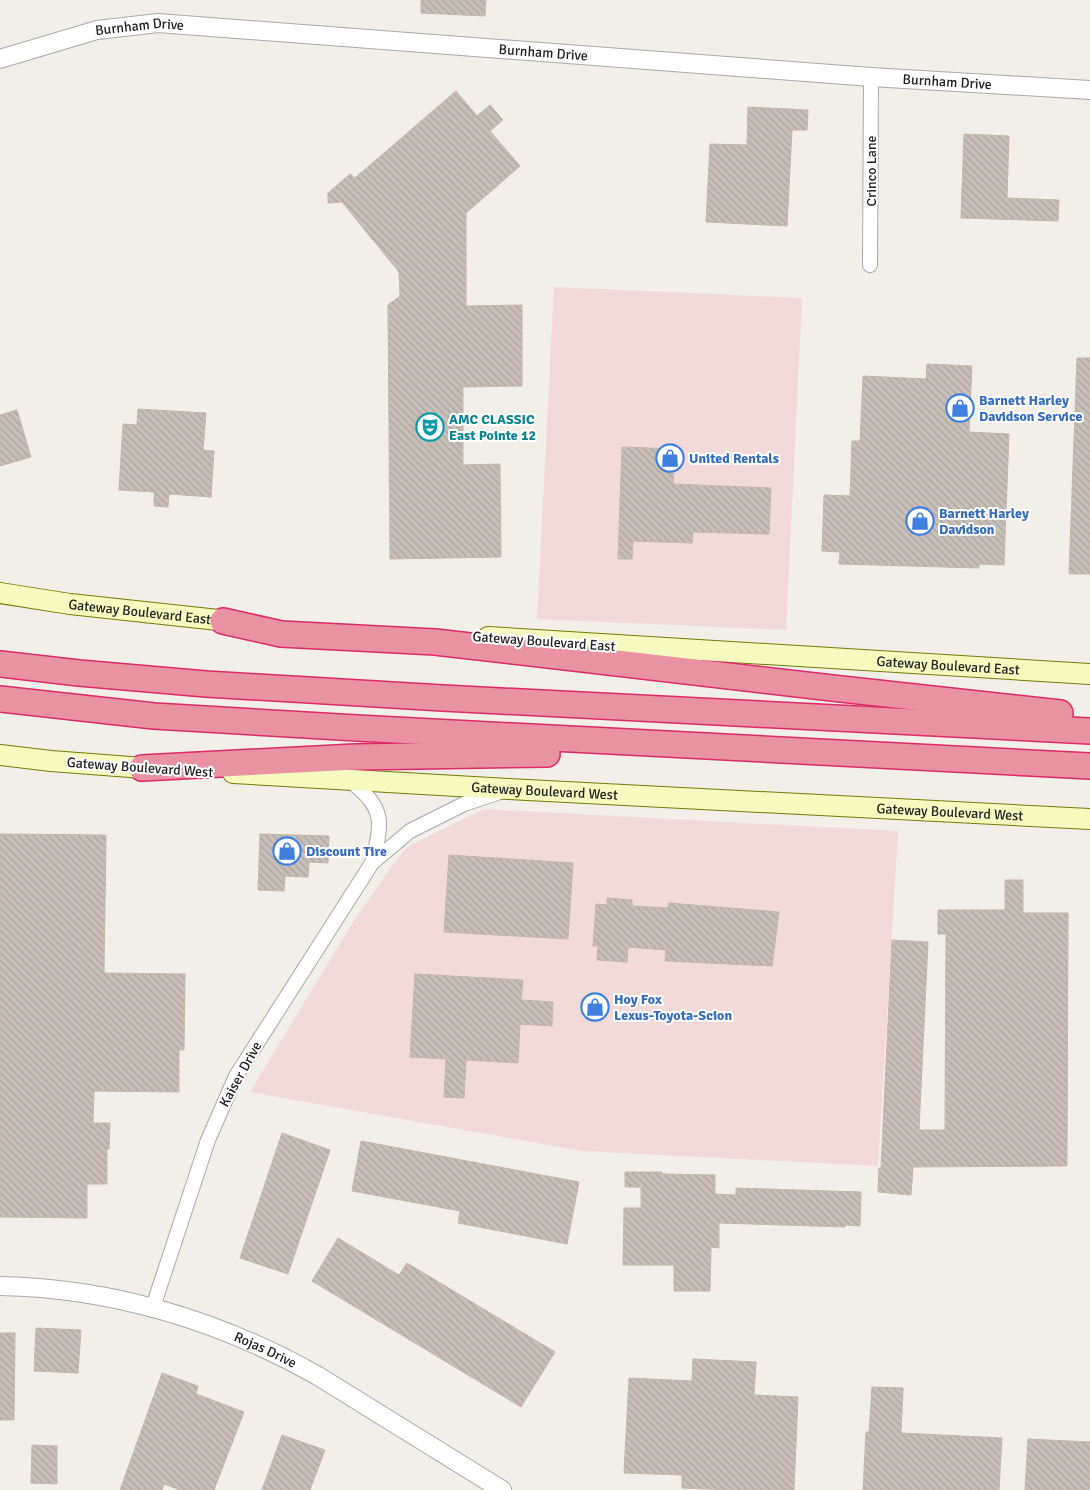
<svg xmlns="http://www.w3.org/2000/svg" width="1090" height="1490" font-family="Signika,sans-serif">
  <defs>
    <pattern id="building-back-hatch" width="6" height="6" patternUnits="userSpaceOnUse" patternTransform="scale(1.25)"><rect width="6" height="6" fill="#c7bfb8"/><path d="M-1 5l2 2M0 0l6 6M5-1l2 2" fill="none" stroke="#aba49e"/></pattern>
  </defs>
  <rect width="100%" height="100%" fill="#f2efe9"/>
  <g fill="#f2dad9">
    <path d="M554,287L802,298L786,630L537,619Z"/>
    <path d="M484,809L898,831L878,1166L582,1151L250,1092L353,922L394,863L407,847Z"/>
  </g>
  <g fill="url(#building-back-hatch)" stroke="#c4b6ab">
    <path d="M421,0H486L485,16L421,13Z"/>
    <path d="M456,91L477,116L490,105L503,120L490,131L520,166L466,213V306L522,305V386L463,387V465L500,464L501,557L390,559L388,305L400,296L399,272L342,202L328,203V193L350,174L355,178Z"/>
    <path d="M748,107L808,110L807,130H792L787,226L706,222L710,144L747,145Z"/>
    <path d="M964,134L1009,136L1007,198L1059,200L1058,221L961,218Z"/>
    <path d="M1077,358H1090V574H1069Z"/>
    <path d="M927,364L972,366L969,432L1009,434L1004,565L979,564V568L839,564L840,552L822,551L824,495L850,496L852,441H860L863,376L926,379Z"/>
    <path d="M138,409L206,413L203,450L214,451L211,497L169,494L168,507L154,506V492L119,490L123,424L137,425Z"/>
    <path d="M17,410L31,457L0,466V415Z"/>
    <path d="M622,447L675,449L673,484L771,488L769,534L693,532L692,543L633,541L632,559H618Z"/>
    <path d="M0,834L106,835L104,973L185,974L184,1050H179V1092L94,1091L93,1123H110L109,1149H107V1184H87V1218L0,1217Z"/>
    <path d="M260,834L329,836L328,863L309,862L308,877L285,876L284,891L258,890Z"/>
    <path d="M449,855L573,863L568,939L444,932Z"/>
    <path d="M1005,880H1023V913H1068L1067,1166L913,1167L911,1195L878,1192L879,1168H881L892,940L928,942L919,1130H945L946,934H938V910H1005Z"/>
    <path d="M607,898L632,900V906L668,908L669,903L779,912L772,966L665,961L666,950L628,947L627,962L597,960L598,946H593L596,904L607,905Z"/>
    <path d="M415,974L523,980L521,1000L553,1002L552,1026L520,1024L518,1063L466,1060L464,1098L444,1097L446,1059L410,1057Z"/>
    <path d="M282,1133L330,1150L288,1274L240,1258Z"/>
    <path d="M361,1141L579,1182L567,1244L458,1223L460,1211L352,1191Z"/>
    <path d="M625,1172H662V1174L715,1175V1194L736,1195V1188L861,1192L860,1226L845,1225V1227L719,1223V1248L711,1247L710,1291H674V1265H623L624,1208H641V1187H625Z"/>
    <path d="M338,1238L399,1275L407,1263L555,1352L521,1407L312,1281Z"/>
    <path d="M36,1328L81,1330L78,1373L34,1371Z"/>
    <path d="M0,1333H15L14,1420H0Z"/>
    <path d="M693,1359L756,1362L754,1395L798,1397L794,1490H735L682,1488V1475L624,1473L629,1378L692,1381Z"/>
    <path d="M162,1373L198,1386L196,1394L244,1412L214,1490H180L164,1484L162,1490H120Z"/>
    <path d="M872,1387L903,1388L901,1433L1002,1438L999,1490H863L866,1432H869Z"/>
    <path d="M282,1435L325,1450L310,1490H262Z"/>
    <path d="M1028,1439L1090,1442V1490H1025Z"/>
    <path d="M32,1445L57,1446V1484L31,1483Z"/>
  </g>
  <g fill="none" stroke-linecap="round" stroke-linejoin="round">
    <g stroke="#a9a9a9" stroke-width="16">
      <g id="minor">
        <path d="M870,265L871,77"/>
        <path d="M349,780C385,808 383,821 372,863"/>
        <path d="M153,1307L208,1140L236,1076L372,863L410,831L464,804L500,792"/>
      </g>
    </g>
    <g stroke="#a9a9a9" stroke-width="20">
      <g id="tertiary">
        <path id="s1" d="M0,59L97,30L158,23L871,77L1090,90"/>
        <path id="s2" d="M0,1286C112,1288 221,1321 318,1376L502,1490"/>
      </g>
    </g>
    <g stroke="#707d05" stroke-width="22">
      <g id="secondary">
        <path id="s3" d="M0,593L70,604L237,622"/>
        <path id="s4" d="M488,637L1090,674"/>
        <path d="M0,755L51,761L157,769"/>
        <path id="s5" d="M233,773L508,789L1090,819"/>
      </g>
    </g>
    <g stroke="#dc2a67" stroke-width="28">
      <g id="motorway">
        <path d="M223,621L281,634L435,642L832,688L1060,713"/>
        <path d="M0,664L79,673L206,684L443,698L1090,731"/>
        <path d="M0,699L154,716L357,728L1090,766"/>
        <path d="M142,768L355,757L547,754"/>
      </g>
    </g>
    <use href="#minor" stroke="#fff" stroke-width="14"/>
    <use href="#tertiary" stroke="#fff" stroke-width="18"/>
    <use href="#secondary" stroke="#f7fabf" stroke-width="20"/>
    <use href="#motorway" stroke="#e892a2" stroke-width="25"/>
  </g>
  <defs>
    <g id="shop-ring" transform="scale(1.4375)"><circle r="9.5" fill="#fff" stroke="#3f7fe0" stroke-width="1.5"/><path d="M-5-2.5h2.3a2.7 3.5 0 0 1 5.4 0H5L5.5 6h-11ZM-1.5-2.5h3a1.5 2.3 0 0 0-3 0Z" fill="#3f7fe0"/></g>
    <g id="theatre-ring" transform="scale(1.4375)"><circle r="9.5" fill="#fff" stroke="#0f9aa8" stroke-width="1.5"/><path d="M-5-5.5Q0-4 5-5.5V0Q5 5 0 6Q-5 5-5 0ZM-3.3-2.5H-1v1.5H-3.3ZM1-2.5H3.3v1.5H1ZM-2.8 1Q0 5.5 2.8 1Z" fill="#0f9aa8"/></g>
  </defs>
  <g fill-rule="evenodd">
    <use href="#shop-ring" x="960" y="408"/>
    <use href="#theatre-ring" x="430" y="427"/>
    <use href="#shop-ring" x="670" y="458"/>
    <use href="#shop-ring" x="920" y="521"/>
    <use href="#shop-ring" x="287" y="851"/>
    <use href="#shop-ring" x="595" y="1007"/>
  </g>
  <g text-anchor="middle" stroke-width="4" stroke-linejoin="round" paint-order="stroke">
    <g font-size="14" fill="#222" stroke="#fff">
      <text dy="5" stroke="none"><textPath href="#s1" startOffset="144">Burnham Drive</textPath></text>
      <text dy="5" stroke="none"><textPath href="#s1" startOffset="549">Burnham Drive</textPath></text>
      <text dy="5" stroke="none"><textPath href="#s1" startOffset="954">Burnham Drive</textPath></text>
      <text transform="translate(871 171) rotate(-90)" y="5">Crinco Lane</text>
      <text dy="5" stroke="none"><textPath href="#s3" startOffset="141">Gateway Boulevard East</textPath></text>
      <text transform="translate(544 641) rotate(4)" y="5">Gateway Boulevard East</text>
      <text dy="5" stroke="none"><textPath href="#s4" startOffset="461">Gateway Boulevard East</textPath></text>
      <text transform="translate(140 767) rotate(4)" y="5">Gateway Boulevard West</text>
      <text dy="5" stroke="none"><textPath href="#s5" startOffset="312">Gateway Boulevard West</textPath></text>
      <text dy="5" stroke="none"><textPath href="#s5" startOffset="718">Gateway Boulevard West</textPath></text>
      <text transform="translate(240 1074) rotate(-61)" y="5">Kaiser Drive</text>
      <text dy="5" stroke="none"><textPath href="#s2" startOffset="275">Rojas Drive</textPath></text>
    </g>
    <g font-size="14" font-weight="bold" fill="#366cbe" stroke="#fff" text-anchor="start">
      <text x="979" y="405">Barnett Harley<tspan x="979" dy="16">Davidson Service</tspan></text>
      <text x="689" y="463">United Rentals</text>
      <text x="939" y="518">Barnett Harley<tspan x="939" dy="16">Davidson</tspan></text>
      <text x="306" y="856">Discount Tire</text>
      <text x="614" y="1004">Hoy Fox<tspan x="614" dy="16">Lexus-Toyota-Scion</tspan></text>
    </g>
    <g font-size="14" font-weight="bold" fill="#0d838f" stroke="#fff" text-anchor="start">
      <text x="449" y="424">AMC CLASSIC<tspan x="449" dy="16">East Pointe 12</tspan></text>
    </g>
  </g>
</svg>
